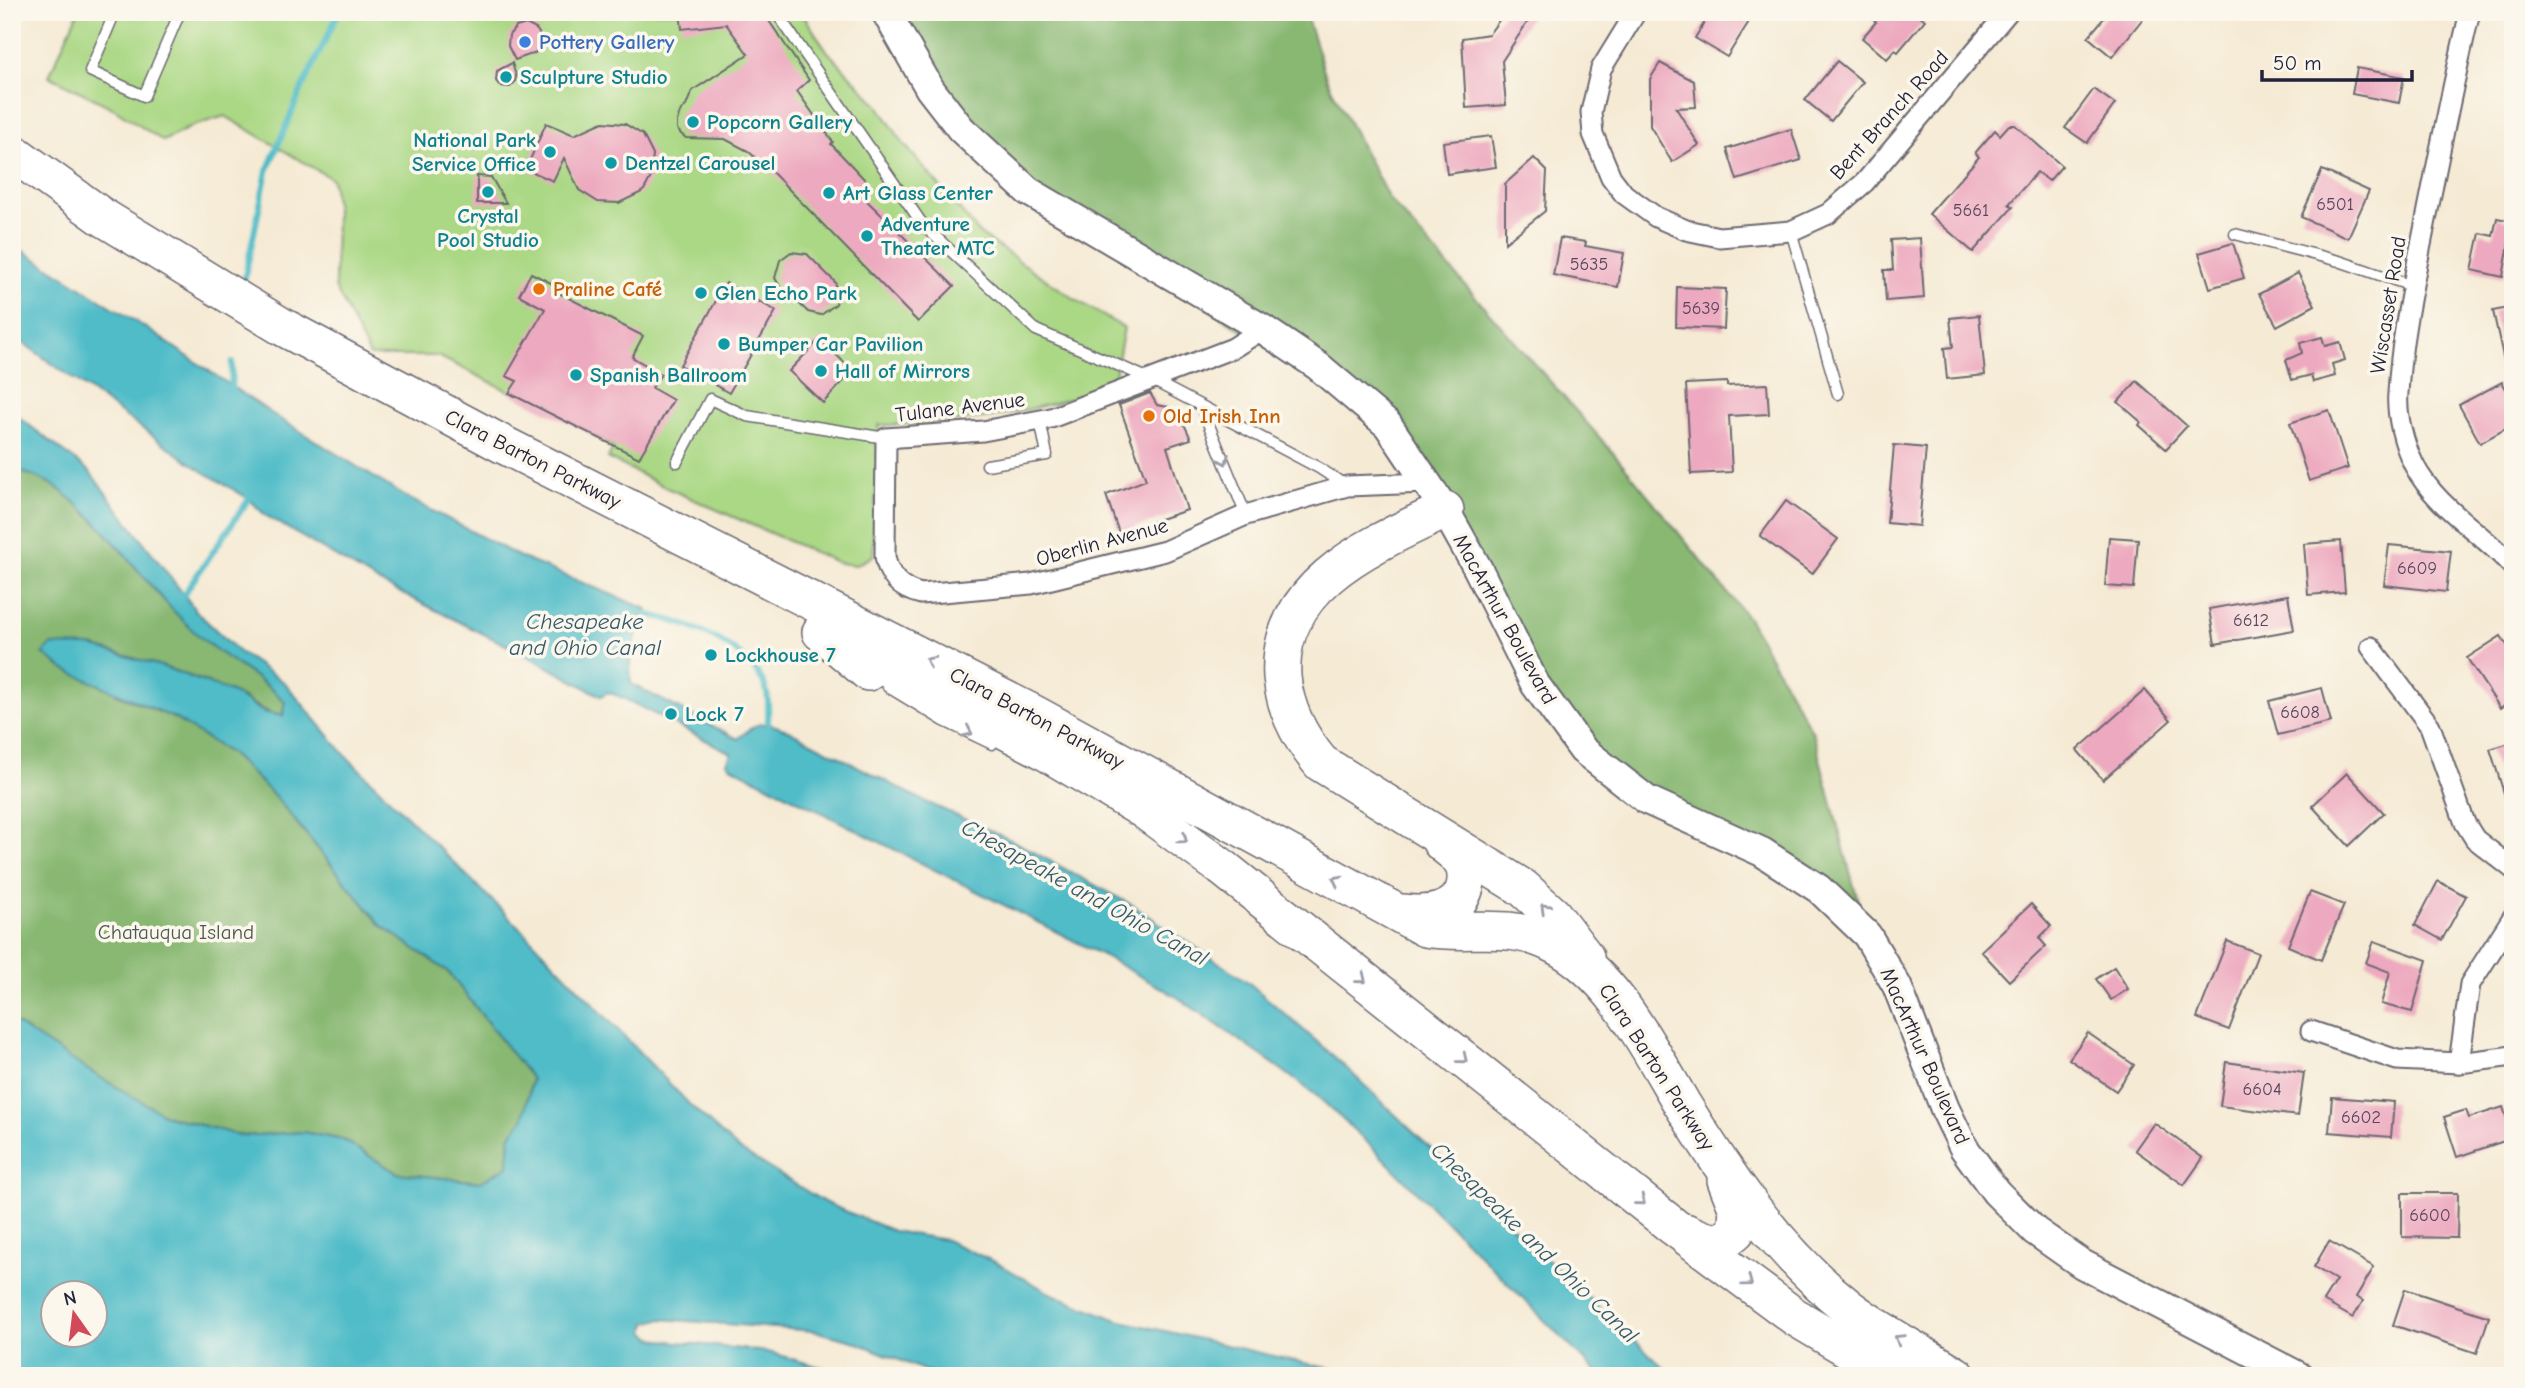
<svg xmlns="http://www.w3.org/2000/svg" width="2525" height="1388" font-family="'Comic Neue',sans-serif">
  <rect width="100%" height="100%" fill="#fbf7ec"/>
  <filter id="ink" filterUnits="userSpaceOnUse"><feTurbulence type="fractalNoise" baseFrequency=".0143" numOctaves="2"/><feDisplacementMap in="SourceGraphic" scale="14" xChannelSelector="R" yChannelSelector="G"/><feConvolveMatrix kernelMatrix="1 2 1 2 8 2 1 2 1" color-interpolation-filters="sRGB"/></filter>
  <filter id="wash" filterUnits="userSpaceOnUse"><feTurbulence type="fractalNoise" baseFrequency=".00686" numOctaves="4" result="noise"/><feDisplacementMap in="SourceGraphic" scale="28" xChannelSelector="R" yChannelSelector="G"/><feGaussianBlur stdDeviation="1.57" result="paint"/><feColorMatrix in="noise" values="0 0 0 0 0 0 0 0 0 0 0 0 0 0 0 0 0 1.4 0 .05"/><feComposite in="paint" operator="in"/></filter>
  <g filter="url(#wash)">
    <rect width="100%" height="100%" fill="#f5ead4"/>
    <path fill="#abd885" stroke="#667d60" stroke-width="2" d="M78,12H801L828,52L877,104L903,143L980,234L1073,298L1124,328L1113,385C1037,412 960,426 879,425L873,556L856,565L839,563L667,488L608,458L613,448L583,428L438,356H370L335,287L336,208L332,179L225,116L193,126L163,141L113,108L49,76Z"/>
    <g fill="#88b872" stroke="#556d56" stroke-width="2">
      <path d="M886,12H1305L1327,80L1389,199L1615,455L1748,618L1813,733L1867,935L1583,750L1388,425L1028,191Z"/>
      <path d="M12,468C26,474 44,478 56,487C112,527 149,592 201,637C228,661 260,676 285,702L282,716C259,711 249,699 228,691C184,672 138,659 91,646L116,694L174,718L231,754L274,795L381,925L448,972L532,1079L523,1119L510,1136L508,1166L480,1182L397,1173L343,1140L303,1132L242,1136L167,1116L94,1074L12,1021Z"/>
    </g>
    <g fill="#4fbcc8" stroke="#386f82" stroke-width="2" fill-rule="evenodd">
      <path d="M12,244L146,328L274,415L406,497L522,558L647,609L637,632L630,661L631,684L738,739C760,719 762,721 790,731L924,801L1011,840L1132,905L1248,982L1337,1059L1540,1253L1673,1376H1600L1366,1141L1317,1096L1278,1067L1177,997L1104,956L730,766L727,763L731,753L623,698L608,692L601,696L528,656L377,581L265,515L249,499L199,469L12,335Z"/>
      <path d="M12,412L89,471L198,613L239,652L285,683L345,755L531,939L689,1104L738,1149L826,1203L893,1231L946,1240L997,1263L1050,1293L1117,1320L1317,1366L1384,1376H938L853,1341L814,1331L660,1319L647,1323L645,1331L651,1337L660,1340L768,1352L852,1376H12V1021L94,1074L167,1116L242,1136L303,1132L343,1140L397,1173L480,1182L508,1166L510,1136L523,1119L532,1079L448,972L381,925L274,795L231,754L174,718L65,670L43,654L51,645L91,646L161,666L231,692L264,712L283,716L285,702C260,676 227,661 200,637C149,592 111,527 56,487C44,478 26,474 12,468ZM52,1294H94V1336H52Z"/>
    </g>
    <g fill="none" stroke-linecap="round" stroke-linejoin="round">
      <g stroke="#4fbcc8" stroke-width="6">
        <path d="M243,286L267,171L303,86L339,12"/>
        <path d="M231,393L232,363"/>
        <path d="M184,594L249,499L247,493"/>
        <path d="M646,614C687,623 740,642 762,680C770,693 768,709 768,723"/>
      </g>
    </g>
    <g id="blocks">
      <g fill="#eda9bf">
        <path d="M680,12H763L809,80L797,91L833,142L831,144L868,183L858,192L954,286L918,322L773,173L748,151L725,139L686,138L681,134L677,129V121L681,110L686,106L692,91L748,54L726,24L682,29Z"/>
        <path d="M1505,12H1534L1502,61L1506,105L1466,108L1462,38L1489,34Z"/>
        <path d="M1711,12H1755L1727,57L1695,38Z"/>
        <path d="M1864,12H1916L1925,20L1898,52L1895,50L1887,59L1862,38L1876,22Z"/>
        <path d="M2109,12H2148L2112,57L2088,37Z"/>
        <path d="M526,24L536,29L539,33L541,44L535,53L515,60L508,46L509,35L516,27Z"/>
        <path d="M1837,61L1863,82L1831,121L1805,100Z"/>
        <path d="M512,63L516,76L515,82L510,87L500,86L496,81L497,71Z"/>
        <path d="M1660,63L1694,81L1696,107L1676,108L1699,145L1672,162L1650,126V79Z"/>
        <path d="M2357,68L2404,77L2399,103L2352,94Z"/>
        <path d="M2094,89L2115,104L2087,143L2065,128Z"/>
        <path d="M603,122L625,124L643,135L653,155L651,177L644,190L640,193L619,203L598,202L579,190L564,158L553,181L526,169L546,123L574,135Z"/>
        <path d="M2009,125H2015L2062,166L2049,181L2037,172L2009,204L2013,207L1973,252L1929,214L1979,157L1975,153L1995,130L2000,135Z"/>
        <path d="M1791,129L1801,160L1737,180L1727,149Z"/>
        <path d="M1491,136L1496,167L1447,174L1443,142Z"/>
        <path d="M1534,158L1547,171L1545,211L1505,243V184Z"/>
        <path d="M2322,170L2369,191L2348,238L2301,217Z"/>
        <path d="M477,176L491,177L506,203H477Z"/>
        <path d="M2497,218L2513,221L2503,277L2472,270L2480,233L2493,236Z"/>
        <path d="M1560,238L1586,242L1585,246L1624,253L1618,287L1553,275Z"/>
        <path d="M1920,238L1924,298L1886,301L1884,270H1893L1891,240Z"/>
        <path d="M2233,243L2244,278L2210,288L2199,253Z"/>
        <path d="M791,252L807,254L835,282L838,294L836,304L821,315L808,312L787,292L785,295L775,278L780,260Z"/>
        <path d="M531,273L557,286L555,291L643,336L632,357L661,374L652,388L673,400L639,458L509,393L517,381L506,376L545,309L519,295Z"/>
        <path d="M2298,273L2315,305L2277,326L2259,294Z"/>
        <path d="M726,283L776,311L729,393L680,365Z"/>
        <path d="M1677,287L1726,289L1724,329L1676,327Z"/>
        <path d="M2513,307V369L2506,370L2493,311Z"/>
        <path d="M1979,315L1985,375L1947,379L1944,348L1953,347L1950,318Z"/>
        <path d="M2322,337L2325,346L2340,342L2345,360L2332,364L2335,376L2313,382L2311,375L2292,380L2286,360L2302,353L2300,343Z"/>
        <path d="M820,339L853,371L823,403L789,371Z"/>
        <path d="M2137,381L2187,426L2166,449L2139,425L2141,422L2118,402Z"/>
        <path d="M1727,382V386L1767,384L1769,414L1729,416L1732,472L1691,474L1686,384Z"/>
        <path d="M2502,382L2513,401V425L2480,443L2459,405Z"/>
        <path d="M1150,393L1157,405L1168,407L1184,424L1191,439L1167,447L1187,510L1119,533L1106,495L1146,480L1119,405Z"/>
        <path d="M2329,410L2348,468L2309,481L2290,423Z"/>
        <path d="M1894,445L1926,448L1919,526L1887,523Z"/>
        <path d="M1786,501L1838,539L1812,574L1760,536Z"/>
        <path d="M2109,537L2138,539L2134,588L2105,586Z"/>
        <path d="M2341,541L2345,592L2308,595L2304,544Z"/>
        <path d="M2389,545L2451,551L2446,592L2384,585Z"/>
        <path d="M2288,595L2294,630L2215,644L2209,609Z"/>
        <path d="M2501,636L2513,654V699L2500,708L2467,658Z"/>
        <path d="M2322,688L2331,722L2278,735L2269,701Z"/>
        <path d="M2145,690L2171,720L2103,780L2077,750Z"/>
        <path d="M2513,742V809H2509L2490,749Z"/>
        <path d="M2347,773L2384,813L2349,846L2312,806Z"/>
        <path d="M2438,881L2466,896L2442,940L2415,925Z"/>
        <path d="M2310,892L2344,905L2321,960L2288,946Z"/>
        <path d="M2031,904L2051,926L2039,938L2046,946L2009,981L1981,951Z"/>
        <path d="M2227,941L2258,953L2229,1030L2197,1018Z"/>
        <path d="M2374,941L2427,960L2412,1012L2381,1004L2390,972L2366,963Z"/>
        <path d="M2114,967L2128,989L2111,1000L2096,979Z"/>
        <path d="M2088,1033L2134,1065L2116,1091L2069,1059Z"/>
        <path d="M2226,1062L2304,1073L2298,1116L2220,1106Z"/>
        <path d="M2332,1097L2394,1102L2391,1137L2329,1132Z"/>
        <path d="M2503,1107L2513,1138L2457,1157L2444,1117L2466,1110L2469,1118Z"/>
        <path d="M2154,1123L2203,1158L2184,1185L2135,1150Z"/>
        <path d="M2402,1193H2458L2457,1238L2402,1237Z"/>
        <path d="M2329,1241L2374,1267L2356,1297L2363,1301L2353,1318L2323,1301L2336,1280L2314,1267Z"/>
        <path d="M2405,1289L2489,1317L2477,1353L2393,1325Z"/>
      </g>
    </g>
  </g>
  <g filter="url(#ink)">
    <use href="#blocks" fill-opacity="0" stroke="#6c6871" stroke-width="2"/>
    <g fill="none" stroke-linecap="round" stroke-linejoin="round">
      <g stroke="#6c6871" stroke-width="13">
        <g id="lane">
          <path d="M115,12L90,71L144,96L180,12"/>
          <path d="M776,12L923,225L1036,330L1152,380L1319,468L1345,485"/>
          <path d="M1791,231L1838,394"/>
          <path d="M2235,234L2339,261L2412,286"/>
          <path d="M1201,406L1246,515"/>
          <path d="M677,462L710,399L747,416L886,438"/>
          <path d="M987,465L1047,455L1040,420"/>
          <path d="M888,687L944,721L992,744"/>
        </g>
      </g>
      <g stroke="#6c6871" stroke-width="23">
        <g id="street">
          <path d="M1636,12L1601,69L1591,112L1593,134L1611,177L1624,194L1656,217L1686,230L1719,237L1791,231L1828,214L1865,182L2008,12"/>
          <path d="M2470,12C2453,83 2439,154 2425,225C2414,280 2401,337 2398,393C2396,415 2404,445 2414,465C2436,508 2482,532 2513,567"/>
          <path d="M1263,329L1233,348L1051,418L983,431L886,438L885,556C888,576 900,589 921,594L1031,584L1165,551L1246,515L1347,486L1427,483"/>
          <path d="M2371,647L2430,726L2465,823L2475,839L2513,869"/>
          <path d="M2311,1031L2397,1060L2459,1063L2513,1056"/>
          <path d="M2459,1063L2470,984L2513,917"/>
        </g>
      </g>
      <g stroke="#6c6871" stroke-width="32">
        <path id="secondary" d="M886,12L930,89L961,129L1028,191L1263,329L1318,366L1388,425L1445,510L1478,569L1535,684L1583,750L1647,800L1762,852L1819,889L1867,935L1897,986L1945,1109L1964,1148L1996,1192L2035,1231L2082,1264L2298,1376"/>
      </g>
      <g stroke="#6c6871" stroke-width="40">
        <g id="highway">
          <path d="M12,152L101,216L281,326L502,444L1034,714L1425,928C1472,936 1508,920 1555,945C1614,975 1649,1049 1682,1104C1704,1140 1728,1176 1753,1209C1781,1245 1813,1280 1849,1308C1882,1333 1921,1353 1957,1376"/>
          <path d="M1445,510C1374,544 1276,583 1282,677C1285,710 1300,738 1321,763L1523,888L1553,915L1585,957"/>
          <path d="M821,632L868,672"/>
          <path d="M878,663L1043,750L1144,810L1223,868L1674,1227L1795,1317L1894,1376"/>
          <path d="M1405,913C1428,916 1458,913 1465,887C1467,878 1467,869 1461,861C1457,854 1447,848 1441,842"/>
          <path d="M1685,1232C1706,1241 1717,1249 1736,1231L1738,1210L1726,1180"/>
        </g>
      </g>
      <use href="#lane" stroke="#fff" stroke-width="10"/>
      <use href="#street" stroke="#fff" stroke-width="19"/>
      <use href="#secondary" stroke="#fff" stroke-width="28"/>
      <use href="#highway" stroke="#fff" stroke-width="37"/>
    </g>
    <defs><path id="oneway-chevron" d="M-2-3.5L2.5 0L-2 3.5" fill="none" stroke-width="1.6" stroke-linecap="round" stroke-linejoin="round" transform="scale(1.75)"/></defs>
    <g stroke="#9c9ca7">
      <use href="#oneway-chevron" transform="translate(1224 460) rotate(67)"/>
      <use href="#oneway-chevron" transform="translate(930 661) rotate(-153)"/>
      <use href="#oneway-chevron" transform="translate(968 732) rotate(25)"/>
      <use href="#oneway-chevron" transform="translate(1183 839) rotate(36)"/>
      <use href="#oneway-chevron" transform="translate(1337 880) rotate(-152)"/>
      <use href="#oneway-chevron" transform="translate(1545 908) rotate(-136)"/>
      <use href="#oneway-chevron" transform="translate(1362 979) rotate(39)"/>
      <use href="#oneway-chevron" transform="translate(1463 1059) rotate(39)"/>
      <use href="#oneway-chevron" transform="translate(1641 1201) rotate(39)"/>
      <use href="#oneway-chevron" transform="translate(1748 1282) rotate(37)"/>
      <use href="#oneway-chevron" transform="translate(1899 1339) rotate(-148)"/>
    </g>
  </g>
  <circle fill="#3f7fe0" stroke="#fbf7ec" stroke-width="2.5" cx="525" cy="42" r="7"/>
  <g fill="#0f9aa8" stroke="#fbf7ec" stroke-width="2.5">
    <circle cx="506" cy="77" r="7"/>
    <circle cx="693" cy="122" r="7"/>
    <circle cx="550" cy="152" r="7"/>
    <circle cx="611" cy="163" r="7"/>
    <circle cx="488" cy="192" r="7"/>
    <circle cx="829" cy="193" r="7"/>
    <circle cx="867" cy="236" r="7"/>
    <circle cx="701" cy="293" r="7"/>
    <circle cx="724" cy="344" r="7"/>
    <circle cx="821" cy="371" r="7"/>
    <circle cx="576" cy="375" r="7"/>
    <circle cx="711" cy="655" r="7"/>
    <circle cx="671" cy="714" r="7"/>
  </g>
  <g fill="#e8710a" stroke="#fbf7ec" stroke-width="2.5">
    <circle cx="539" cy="289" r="7"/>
    <circle cx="1149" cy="416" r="7"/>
  </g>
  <g text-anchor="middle" stroke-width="7" stroke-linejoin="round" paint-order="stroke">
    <g font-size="18" fill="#55445c">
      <text x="2335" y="210">6501</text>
      <text x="1971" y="216">5661</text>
      <text x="1589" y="270">5635</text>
      <text x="1701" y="314">5639</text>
      <text x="2417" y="574">6609</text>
      <text x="2251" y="626">6612</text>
      <text x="2300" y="718">6608</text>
      <text x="2262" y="1095">6604</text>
      <text x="2361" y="1123">6602</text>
      <text x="2430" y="1221">6600</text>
    </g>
    <g font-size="21" font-weight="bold" fill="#366cbe" stroke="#fbf7ec" text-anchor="start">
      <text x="539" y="49">Pottery Gallery</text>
    </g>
    <g font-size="21" font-weight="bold" fill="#0d838f" stroke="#fbf7ec" text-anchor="start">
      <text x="520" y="84">Sculpture Studio</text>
      <text x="707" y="129">Popcorn Gallery</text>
      <text x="536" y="147" text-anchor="end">National Park<tspan x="536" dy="24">Service Office</tspan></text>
      <text x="625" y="170">Dentzel Carousel</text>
      <text x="843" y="200">Art Glass Center</text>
      <text x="488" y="223" text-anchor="middle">Crystal<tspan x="488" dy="24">Pool Studio</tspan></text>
      <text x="881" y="231">Adventure<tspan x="881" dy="24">Theater MTC</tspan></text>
      <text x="715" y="300">Glen Echo Park</text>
      <text x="738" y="351">Bumper Car Pavilion</text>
      <text x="835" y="378">Hall of Mirrors</text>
      <text x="590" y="382">Spanish Ballroom</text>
      <text x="725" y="662">Lockhouse 7</text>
      <text x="685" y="721">Lock 7</text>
    </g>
    <g font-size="21" fill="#22223b" stroke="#fbf7ec">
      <text transform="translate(1889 115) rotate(-48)" y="7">Bent Branch Road</text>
      <text transform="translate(2388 305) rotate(-81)" y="7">Wiscasset Road</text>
      <text transform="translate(960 407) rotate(-7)" y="7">Tulane Avenue</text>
      <text transform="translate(533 459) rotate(27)" y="7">Clara Barton Parkway</text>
      <text transform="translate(1102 542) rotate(-15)" y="7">Oberlin Avenue</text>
      <text transform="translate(1505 619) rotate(61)" y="7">MacArthur Boulevard</text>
      <text transform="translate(1037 718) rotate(28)" y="7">Clara Barton Parkway</text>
      <text transform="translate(1925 1056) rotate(66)" y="7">MacArthur Boulevard</text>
      <text transform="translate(1657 1067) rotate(57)" y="7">Clara Barton Parkway</text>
    </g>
    <g font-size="21" font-weight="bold" fill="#c56008" stroke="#fbf7ec" text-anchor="start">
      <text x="553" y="296">Praline Café</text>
      <text x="1163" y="423">Old Irish Inn</text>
    </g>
    <g font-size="21" fill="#4b5951" stroke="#fbf7ec">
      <text x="176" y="939">Chatauqua Island</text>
    </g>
    <g font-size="23" font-style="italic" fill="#32586c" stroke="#fbf7ec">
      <text x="585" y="629">Chesapeake<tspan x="585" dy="26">and Ohio Canal</tspan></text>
      <text transform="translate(1085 892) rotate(29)" y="8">Chesapeake and Ohio Canal</text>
      <text transform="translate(1535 1242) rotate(44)" y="8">Chesapeake and Ohio Canal</text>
    </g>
  </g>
  <rect width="2525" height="1388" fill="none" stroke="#fbf7ec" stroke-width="42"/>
  <g transform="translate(74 1314) rotate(346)"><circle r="33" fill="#fbf7ec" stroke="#a4a2a5" stroke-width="2"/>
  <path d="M0-5L12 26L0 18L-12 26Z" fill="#d1495b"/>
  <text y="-10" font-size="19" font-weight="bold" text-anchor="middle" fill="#22223b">N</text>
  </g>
  <path d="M2262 70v10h150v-10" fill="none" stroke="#22223b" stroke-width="3.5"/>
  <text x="2273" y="70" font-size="21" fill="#22223b" stroke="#fbf7ec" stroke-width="5" paint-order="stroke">50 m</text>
</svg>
